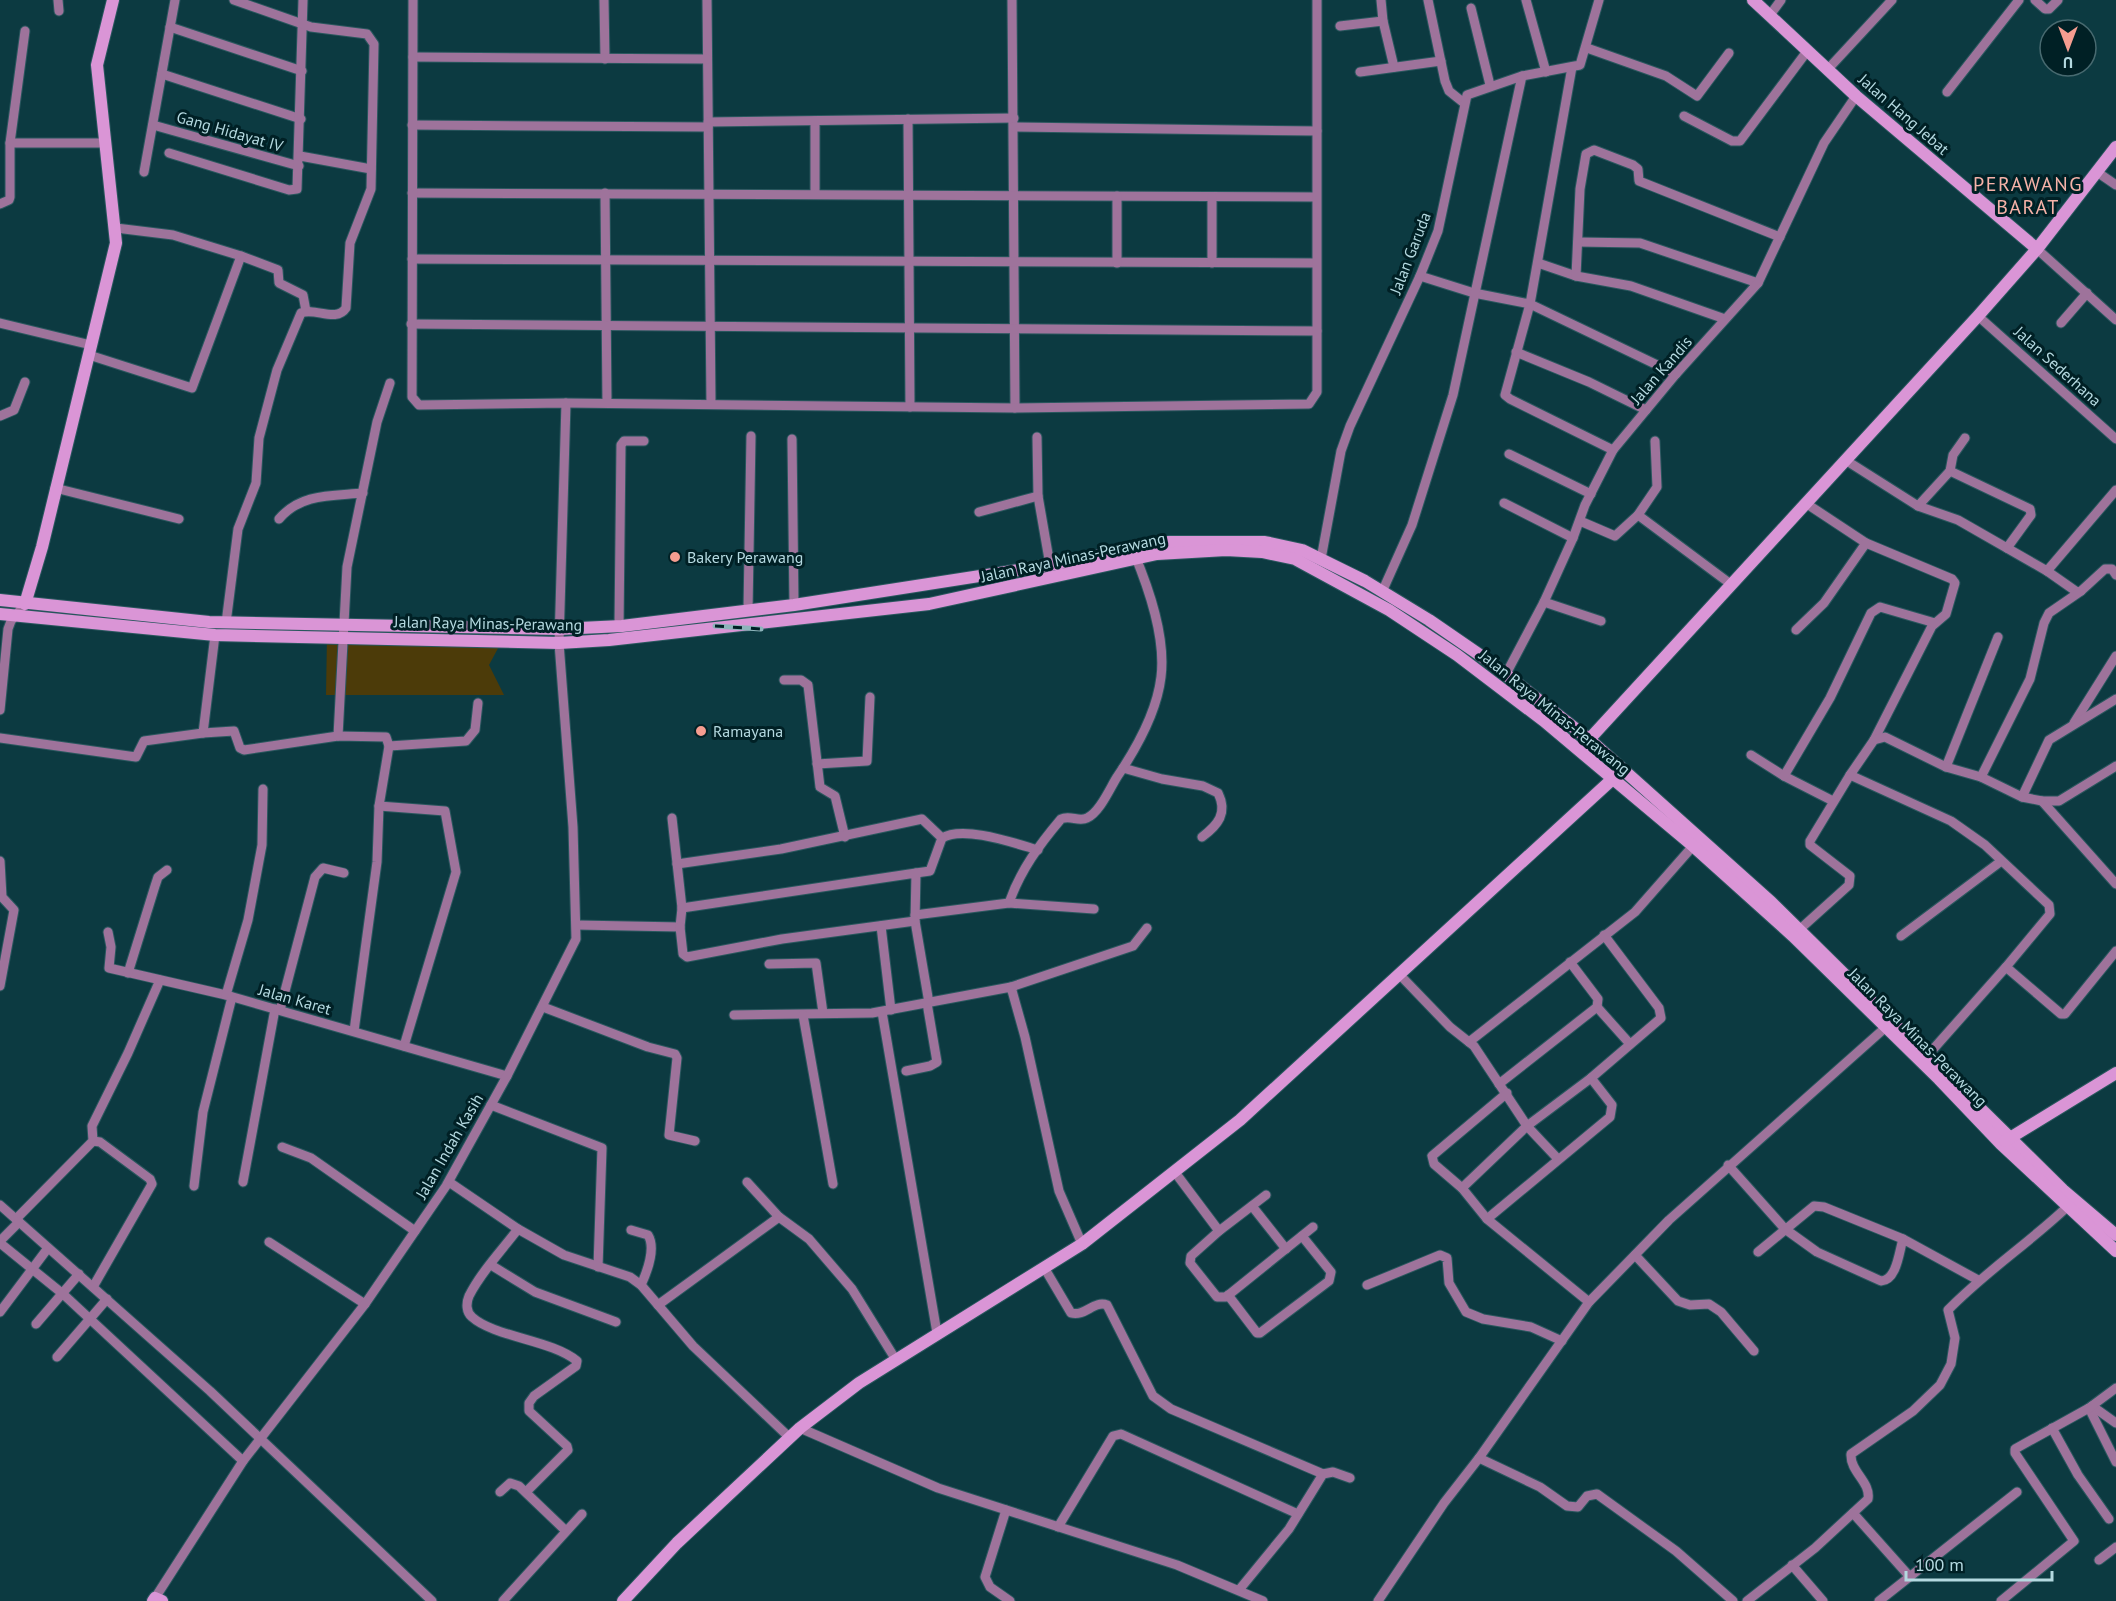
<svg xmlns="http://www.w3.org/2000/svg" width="2116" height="1601" font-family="'PT Sans',sans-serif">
  <rect width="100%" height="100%" fill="#0c3a41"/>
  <path fill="#4c3b09" d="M327,634L503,639L489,665L504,695H326Z"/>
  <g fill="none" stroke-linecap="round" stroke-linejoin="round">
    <g stroke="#2a575e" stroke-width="11">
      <g id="street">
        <path d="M58,0L59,11"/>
        <path d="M604,0L605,59"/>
        <path d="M707,0L711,404"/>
        <path d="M1012,0L1015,408"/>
        <path d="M1381,0L1383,21L1394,67"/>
        <path d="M1428,0L1445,81L1449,91L1464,103"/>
        <path d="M1526,0L1546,72"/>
        <path d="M2035,0L2045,9H2049L2058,0"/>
        <path d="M1471,8L1490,85"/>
        <path d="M1770,15L1781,0"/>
        <path d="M1340,26L1383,21"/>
        <path d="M170,27L302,71"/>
        <path d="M1587,48L1666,76L1697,96L1729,53"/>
        <path d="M413,57L707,59"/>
        <path d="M1572,67L1530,304L1505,395L1510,399L1613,450"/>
        <path d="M1828,69L1892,0"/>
        <path d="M1360,72L1441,61"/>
        <path d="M162,74L301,119"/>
        <path d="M1947,92L2019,0"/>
        <path d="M1684,116L1732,141H1740L1808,50"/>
        <path d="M908,119L910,407"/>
        <path d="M815,121V194"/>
        <path d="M708,122L1014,118"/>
        <path d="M153,125L299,166"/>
        <path d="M412,125L708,127"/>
        <path d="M1014,127L1317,131"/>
        <path d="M10,143L25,31"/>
        <path d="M169,153L289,190L297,189L303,0"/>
        <path d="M300,156L371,169"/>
        <path d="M144,172L175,0"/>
        <path d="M2097,172L2116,185"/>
        <path d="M412,193L1316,197"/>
        <path d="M605,193L607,403"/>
        <path d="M0,204L9,200L10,197V143H104"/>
        <path d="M1578,242L1640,243L1758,283"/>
        <path d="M2037,249L2116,320"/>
        <path d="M241,256L278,270L279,283L303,295L306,311"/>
        <path d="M412,259L1316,263"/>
        <path d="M1117,263V196"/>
        <path d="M1212,263V197"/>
        <path d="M1538,263L1576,276"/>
        <path d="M1420,276L1474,293L1530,304L1676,374"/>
        <path d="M1978,316L2116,439"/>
        <path d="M1725,319L1631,286L1576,276L1580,189L1586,154L1594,150L1633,165L1638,169L1639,181L1780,237"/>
        <path d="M0,323L91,345"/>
        <path d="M2061,323L2087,293"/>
        <path d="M411,324L1317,331"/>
        <path d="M1516,352L1589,382L1646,410"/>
        <path d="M89,355L192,388L241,256L173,235L116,228"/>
        <path d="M566,403L1015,408L1309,404L1317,392V0"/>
        <path d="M0,416L14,410L25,382"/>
        <path d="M1037,437L1038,496L1050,565"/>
        <path d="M792,439L794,605"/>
        <path d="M1509,454L1591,494"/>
        <path d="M1847,461L1918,506L1958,520L2047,571L2116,490"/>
        <path d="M1950,471L2030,509L2031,515L2007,548"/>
        <path d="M55,488L179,519"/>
        <path d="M1504,503L1573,538"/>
        <path d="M1807,504L1866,543"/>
        <path d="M1918,506L1950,471L1953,455L1965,438"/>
        <path d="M979,512L1038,496"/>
        <path d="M1638,515L1657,487L1655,441"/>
        <path d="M279,519C301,493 332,496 363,493"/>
        <path d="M1580,521L1615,536L1638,515L1732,585"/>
        <path d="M1321,559L1341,451L1350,426L1420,276L1438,231L1467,95L1522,76L1580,65L1599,0"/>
        <path d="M2047,571L2077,592L2081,591L2105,569H2112L2116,575"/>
        <path d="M1382,592L1412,525L1453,395L1522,76"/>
        <path d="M1544,602L1601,621"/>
        <path d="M748,610L751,436"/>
        <path d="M226,623L238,529L256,483L259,438L277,370L301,313C315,307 336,323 346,308L350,243L371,189L374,44L367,34L311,27L234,0"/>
        <path d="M619,626L621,445L624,441H644"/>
        <path d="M1796,630L1824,603L1866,543L1952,579L1955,583L1946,614L1932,626L1874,740"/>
        <path d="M1506,674L1544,602L1573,538L1585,505L1613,450L1676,374L1758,283L1824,143L1856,96"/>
        <path d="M784,680H801L808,685L820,787L835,796L845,837"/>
        <path d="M0,710L8,629L11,621L25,604"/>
        <path d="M2074,723L2116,656"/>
        <path d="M203,733L234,731L240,748L244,750L338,736L386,737L389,746L379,806L377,862L354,1031"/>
        <path d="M338,736L347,567L377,422L390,383"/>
        <path d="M0,738L136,757L144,741L203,733L215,635"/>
        <path d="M389,746L466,741L475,730L478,703"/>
        <path d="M1751,755L1784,776L1833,801"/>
        <path d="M817,764L867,761L870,697"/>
        <path d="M1946,767L1998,637"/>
        <path d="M1123,768L1162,779L1203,786L1218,793C1228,813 1218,825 1202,837"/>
        <path d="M1850,775L1874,740L1885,737L1946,767L1981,777L2022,797L2042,801H2059L2116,766"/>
        <path d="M1784,776L1830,698L1871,613L1880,607L1935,623"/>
        <path d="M1981,777L2030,679L2044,623L2049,613L2081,591"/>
        <path d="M2022,797L2049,740L2116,699"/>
        <path d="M2042,801L2116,884"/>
        <path d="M379,806L445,811L456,872L404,1046"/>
        <path d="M672,818L682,908"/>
        <path d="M942,838C963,825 1014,843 1038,850"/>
        <path d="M0,861L2,897L14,910L0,986"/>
        <path d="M677,864L781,849L922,819L942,838L930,871L916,873"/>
        <path d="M1094,909L1009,903C1020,871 1039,845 1061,819C1070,815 1079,822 1087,818C1100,812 1110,788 1117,777C1136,749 1157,711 1161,677C1166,637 1149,589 1134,553"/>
        <path d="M915,915L1009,903"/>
        <path d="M577,925L680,927L682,908L916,873L915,921L929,1003"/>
        <path d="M881,926L891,1010"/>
        <path d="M680,927L683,954L687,957L782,939L915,921"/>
        <path d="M1799,930L1849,885L1850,876L1810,845V841L1850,775L1951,821L1985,845L2049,905L2050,914L2006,967"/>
        <path d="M108,932L111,947L109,968L226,995L507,1076"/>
        <path d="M1901,936L2000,862"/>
        <path d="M769,964L816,963L823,1013"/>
        <path d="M128,973L155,886L158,877L167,870"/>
        <path d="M1399,974L1450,1027L1474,1046L1527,1126L1558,1159"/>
        <path d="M1011,987L1133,946L1147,928"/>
        <path d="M226,995L248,920L262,845L263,789"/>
        <path d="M543,1007L648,1047L675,1054L677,1058L669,1135L695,1141"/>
        <path d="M1597,1007L1630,1044"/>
        <path d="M280,1010L315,877L323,868L344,873"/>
        <path d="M882,1012L937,1333"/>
        <path d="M734,1015L872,1013L1011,987L1025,1037L1059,1191L1082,1244"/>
        <path d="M803,1015L833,1184"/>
        <path d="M1469,1042L1635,912L1693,846"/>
        <path d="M1928,1055L2006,967L2061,1014H2065L2116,951"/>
        <path d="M906,1071L930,1066L937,1062L927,1003"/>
        <path d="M1499,1084L1597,1007L1598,999L1570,962"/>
        <path d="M491,1105L602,1148L598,1267"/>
        <path d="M282,1147L311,1158L415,1231"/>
        <path d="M1728,1165L1785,1229L1817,1252L1881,1281C1897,1280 1899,1252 1903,1239L1978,1280"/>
        <path d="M1174,1171L1219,1231L1191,1256L1190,1263L1217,1297H1226L1313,1227"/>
        <path d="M243,1182L275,1009"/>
        <path d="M449,1182L518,1229L564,1255L630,1277L641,1285L693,1346L789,1437"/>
        <path d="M747,1182L779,1217L809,1239L852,1289L896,1360"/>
        <path d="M194,1186L203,1112L232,997"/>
        <path d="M1462,1188L1434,1164L1432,1156L1507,1093"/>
        <path d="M0,1205L210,1391L432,1601"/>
        <path d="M1252,1206L1286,1249"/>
        <path d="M16,1219L93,1141L92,1126L128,1053L160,980"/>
        <path d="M1487,1219L1610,1117L1612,1105L1591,1078"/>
        <path d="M518,1229C502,1250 481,1272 469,1296C466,1303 466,1312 472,1317C494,1337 552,1340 577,1361L576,1366L534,1396L529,1403V1411L567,1446L568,1450L527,1491"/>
        <path d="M631,1230L648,1235C656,1248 647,1272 641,1285"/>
        <path d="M1219,1231L1266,1195"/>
        <path d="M0,1241L19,1222"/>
        <path d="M269,1242L365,1304"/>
        <path d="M0,1243L63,1294L243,1461"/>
        <path d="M1758,1252L1814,1206L1824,1207L1903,1239"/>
        <path d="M1635,1255L1678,1301L1690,1305L1709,1304L1721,1312L1754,1351"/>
        <path d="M491,1265L535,1292L616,1322"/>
        <path d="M1045,1269L1071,1313C1085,1317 1094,1300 1107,1305L1153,1396L1171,1409L1323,1474"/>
        <path d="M1367,1285L1440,1255L1447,1258L1449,1283L1466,1312L1483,1319L1531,1327L1562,1341"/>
        <path d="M93,1287L152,1184L150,1179L100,1142L93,1141"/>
        <path d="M1228,1295L1257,1333H1260L1329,1281L1331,1272L1302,1236"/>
        <path d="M1589,1302L1487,1219L1462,1188L1527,1126L1591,1078L1661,1018L1659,1008L1604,935"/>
        <path d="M658,1305L779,1217"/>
        <path d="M0,1312L48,1248"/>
        <path d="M36,1324L79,1274"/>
        <path d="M57,1357L107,1299"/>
        <path d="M2092,1406L2116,1423"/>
        <path d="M2089,1408L2116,1462"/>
        <path d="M800,1428L938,1488L1177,1565L1263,1601"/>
        <path d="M2052,1428L2078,1475L2109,1519"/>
        <path d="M1479,1458L1540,1487L1567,1506L1578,1507L1587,1496L1597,1494L1676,1551L1733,1601"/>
        <path d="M500,1492L510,1483L519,1486L566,1531"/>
        <path d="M1006,1510L985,1577L990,1587L1010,1601"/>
        <path d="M1853,1513L1910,1577"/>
        <path d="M1058,1527L1113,1436L1121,1434L1298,1514"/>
        <path d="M2099,1560L2116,1547"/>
        <path d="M1792,1565L1823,1601"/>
        <path d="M1239,1590L1289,1529L1323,1474L1333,1472L1350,1478"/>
        <path d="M155,1598L243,1461L365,1304L446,1186L507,1076L576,939L573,827L559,643L566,403L419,405L412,397L413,0"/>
        <path d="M503,1601L582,1514"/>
        <path d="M1378,1601L1444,1503L1479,1458L1589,1302L1669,1220L1886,1027"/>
        <path d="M1747,1601L1815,1548L1868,1499C1871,1482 1850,1472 1851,1454L1913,1411L1940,1385L1951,1364L1955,1338L1948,1310C1985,1272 2029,1243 2067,1207"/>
        <path d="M1879,1601L2017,1492"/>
        <path d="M2001,1601L2074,1541L2015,1453V1449L2089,1408L2116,1388"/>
      </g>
    </g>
    <g stroke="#2a575e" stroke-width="14">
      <g id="secondary">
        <path d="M1753,0L1856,96L2037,249"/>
        <path d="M0,600L209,622L559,629L622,626L794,605L1050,565L1169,542H1265L1302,550L1365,581L1429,620L1490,662L1590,740L1771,902L2063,1190L2116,1235"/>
        <path d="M25,604L42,547L116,243L97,65L113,0"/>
        <path d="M0,614L215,635L559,643L609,640L929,604L1157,554L1226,550L1262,552L1295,559L1389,610L1457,655L1544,721L1693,846L1793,936L1939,1079L2001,1144L2116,1251"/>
        <path d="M1584,745L1978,316L2037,249L2116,147"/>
        <path d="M2005,1141L2116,1073"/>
        <path d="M153,1601L155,1598L162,1601"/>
        <path d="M623,1601L677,1543L800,1428L859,1383L1082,1244L1240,1120L1618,774"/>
      </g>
    </g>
    <use href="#street" stroke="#9e739b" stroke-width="9"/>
    <use href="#secondary" stroke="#da95d6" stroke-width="12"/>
    <g stroke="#8db4bb" stroke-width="5">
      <path id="rail" d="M715,626L761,629"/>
    </g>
    <use href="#rail" stroke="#002025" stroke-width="3" stroke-dasharray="9" stroke-linecap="butt"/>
  </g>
  <g fill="#f59d90" stroke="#002025" stroke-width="2">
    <circle cx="675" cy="557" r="6"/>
    <circle cx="701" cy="731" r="6"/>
  </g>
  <g text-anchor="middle" stroke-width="6" stroke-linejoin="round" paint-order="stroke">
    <g font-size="16" fill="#b4d9e0" stroke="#002025">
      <text transform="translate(1904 114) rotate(41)" y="6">Jalan Hang Jebat</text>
      <text transform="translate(230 131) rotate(16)" y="6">Gang Hidayat IV</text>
      <text transform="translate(1410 253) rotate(-69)" y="6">Jalan Garuda</text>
      <text transform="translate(2058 366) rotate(42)" y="6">Jalan Sederhana</text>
      <text transform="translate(1661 370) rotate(-49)" y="6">Jalan Kandis</text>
      <text transform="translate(1073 557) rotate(-12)" y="6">Jalan Raya Minas-Perawang</text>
      <text transform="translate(488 623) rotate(1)" y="6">Jalan Raya Minas-Perawang</text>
      <text transform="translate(1555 712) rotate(39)" y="6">Jalan Raya Minas-Perawang</text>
      <text transform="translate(295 999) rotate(16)" y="6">Jalan Karet</text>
      <text transform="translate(1918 1037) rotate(45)" y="6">Jalan Raya Minas-Perawang</text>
      <text transform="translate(449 1146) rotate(-60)" y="6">Jalan Indah Kasih</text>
    </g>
    <g font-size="16" fill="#b4d9e0" stroke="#002025" text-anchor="start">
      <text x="687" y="563">Bakery Perawang</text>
      <text x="713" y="737">Ramayana</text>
    </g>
    <g font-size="20" letter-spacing="1.5" fill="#f5b2a8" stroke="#002025">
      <text x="2028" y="191">PERAWANG<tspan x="2028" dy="23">BARAT</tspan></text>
    </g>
  </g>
  <g transform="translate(2068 48) rotate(180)"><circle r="28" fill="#002025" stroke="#486a70" stroke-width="1.5"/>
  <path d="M0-4.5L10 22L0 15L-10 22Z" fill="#f59d90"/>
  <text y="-9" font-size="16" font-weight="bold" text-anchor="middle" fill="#b4d9e0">U</text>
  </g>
  <path d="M1906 1571v9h146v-9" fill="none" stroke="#b4d9e0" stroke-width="3"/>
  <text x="1915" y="1571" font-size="18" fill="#b4d9e0" stroke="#002025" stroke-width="4.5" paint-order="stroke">100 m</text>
</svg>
